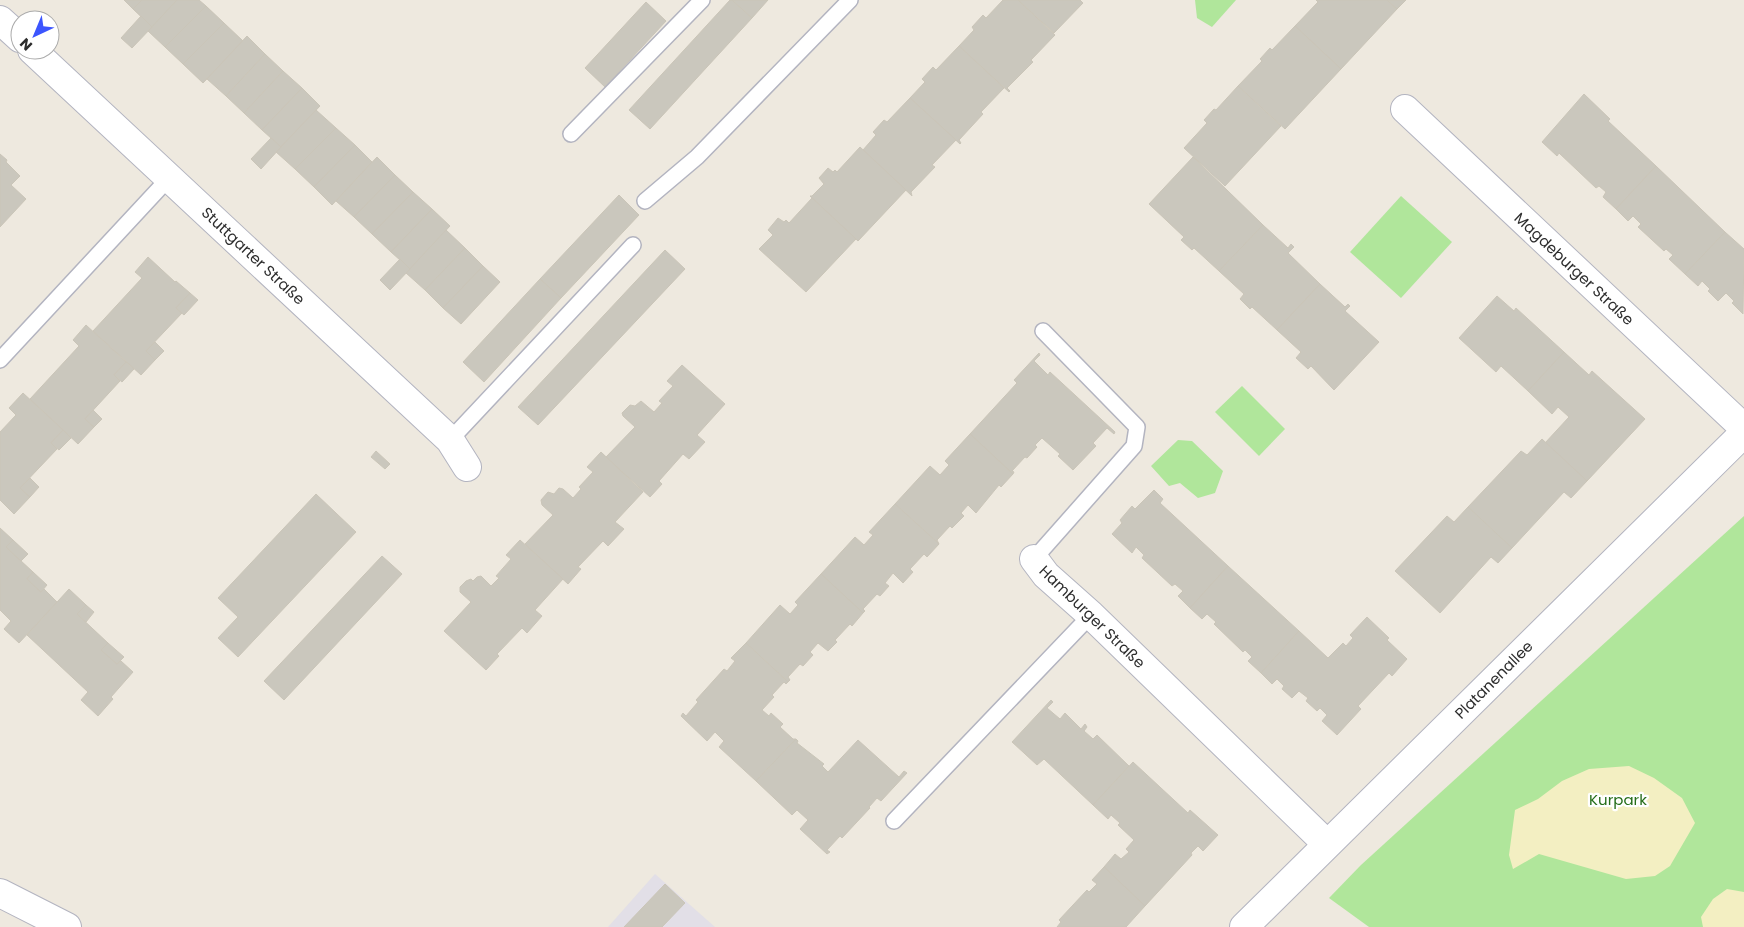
<svg xmlns="http://www.w3.org/2000/svg" width="1744" height="927" font-family="Poppins,sans-serif">
  <rect width="100%" height="100%" fill="#eee9df"/>
  <path fill="#e2dfe7" d="M655,874L715,927H608Z"/>
  <g fill="#b0e69b">
    <path d="M1195,0H1236L1212,27L1197,18Z"/>
    <path d="M1401,196L1452,242L1401,298L1350,252Z"/>
    <path d="M1242,386L1285,429L1259,456L1215,412Z"/>
    <path d="M1178,440L1192,441L1223,471L1215,493L1198,498L1180,483L1169,486L1151,466Z"/>
    <path d="M1744,516V927H1369L1329,898L1361,865Z"/>
  </g>
  <g fill="#f3efc2">
    <path d="M1629,766L1654,778L1682,798L1695,823L1670,866L1655,876L1626,879L1539,854L1513,869L1509,855L1515,810L1538,799L1562,781L1589,769Z"/>
    <path d="M1727,889L1744,892V927H1703L1701,917L1713,899Z"/>
  </g>
  <g fill="#cac7bd" stroke="#cac5b8">
    <path d="M124,0H142L133,9Z"/>
    <path d="M142,0H177L152,27L133,9Z"/>
    <path d="M177,0H199L206,6L165,47L148,31Z"/>
    <path d="M730,0H732L752,18L650,129L629,110Z"/>
    <path d="M732,0H768L752,18Z"/>
    <path d="M1003,0H1018L1055,35L1031,60L1033,62L1007,88L1010,91L1009,92L959,46L974,30L972,27L983,15L986,18Z"/>
    <path d="M1018,0H1080L1083,3L1054,33Z"/>
    <path d="M1316,0H1387L1397,9L1341,69L1295,26L1318,2Z"/>
    <path d="M1387,0H1406L1397,9Z"/>
    <path d="M646,2L666,21L605,87L585,68Z"/>
    <path d="M206,6L224,23L183,64L165,47Z"/>
    <path d="M141,16L152,27L132,48L121,38Z"/>
    <path d="M224,23L243,41L203,83L183,64Z"/>
    <path d="M1295,26L1341,69L1285,129L1238,86L1262,61L1260,59L1270,48L1272,50Z"/>
    <path d="M247,36L265,54L226,96L207,79Z"/>
    <path d="M959,46L1004,88L981,112L983,114L959,140L961,143L960,144L910,98L925,82L922,79L933,67L936,70Z"/>
    <path d="M265,54L283,71L244,113L226,96Z"/>
    <path d="M283,71L302,88L262,130L244,113Z"/>
    <path d="M1238,86L1281,126L1225,186L1184,148L1207,123L1204,120L1214,109L1216,110Z"/>
    <path d="M302,88L320,106L281,147L262,130Z"/>
    <path d="M1584,94L1610,119L1608,121L1656,166L1616,209L1603,197L1606,192L1599,186L1596,188L1559,153L1557,156L1542,142Z"/>
    <path d="M910,98L956,140L932,165L935,167L911,192L912,196L863,150L876,135L873,132L884,120L887,122Z"/>
    <path d="M316,110L336,128L295,169L276,152Z"/>
    <path d="M336,128L355,145L314,187L295,169Z"/>
    <path d="M271,138L281,147L261,169L251,159Z"/>
    <path d="M355,145L372,162L332,205L314,187Z"/>
    <path d="M860,147L906,190L858,241L810,196H812L824,184L819,178L828,168L833,172L835,170L837,172Z"/>
    <path d="M0,154L7,160L6,162L20,176L11,185L26,199L0,227Z"/>
    <path d="M377,157L395,175L354,217L336,201Z"/>
    <path d="M1193,157L1263,225L1219,271L1194,248L1192,250L1181,240L1184,237L1149,204Z"/>
    <path d="M1656,166L1725,232L1685,274L1669,259L1673,255L1666,249L1664,251L1638,227L1641,224L1633,216L1628,221L1616,209Z"/>
    <path d="M395,175L413,192L372,234L354,217Z"/>
    <path d="M413,192L432,209L391,252L372,234Z"/>
    <path d="M619,195L639,215L561,298L540,279Z"/>
    <path d="M812,198L856,239L806,292L759,249L773,235L768,230L778,218L784,222L786,220L789,223Z"/>
    <path d="M432,209L450,226L410,269L391,252Z"/>
    <path d="M1263,225L1288,248L1291,244L1294,247L1288,253L1320,284L1277,330L1252,307L1250,309L1240,299L1244,294L1219,271Z"/>
    <path d="M446,230L465,248L425,290L406,273Z"/>
    <path d="M1725,232L1744,249L1743,314L1732,303L1734,301L1726,293L1718,301L1708,291L1710,289L1702,281L1698,286L1685,274Z"/>
    <path d="M465,248L483,266L443,308L425,290Z"/>
    <path d="M665,250L685,269L538,425L518,407Z"/>
    <path d="M148,257L175,282L176,281L190,293L176,308L182,313L146,351L155,360L141,375L93,331L142,278L135,272Z"/>
    <path d="M400,259L410,269L390,290L380,280Z"/>
    <path d="M483,266L500,282L461,324L443,308Z"/>
    <path d="M540,279L561,298L484,382L463,362Z"/>
    <path d="M1320,284L1345,307L1348,304L1350,306L1345,311L1379,342L1334,390L1311,366L1308,369L1296,358L1301,352L1277,330Z"/>
    <path d="M190,293L198,300L184,315L176,308Z"/>
    <path d="M1497,296L1514,311L1516,308L1564,352L1528,391L1501,366L1496,372L1459,338Z"/>
    <path d="M86,325L126,362L114,375L120,381L85,419L94,427L78,444L30,399L79,346L73,340Z"/>
    <path d="M155,342L164,351L155,360L146,351Z"/>
    <path d="M1564,352L1589,375L1592,371L1645,419L1587,481L1545,443L1569,417L1558,407L1552,414L1528,391Z"/>
    <path d="M1039,353L1040,355L1034,361L1048,375L1050,372L1115,432L1114,434L1107,428L1093,443L1096,446L1073,470L1058,456L1060,454L1042,438L1035,445L1037,447L1027,458L1025,457L1012,471L1014,472L1013,474L970,434L1017,383L1014,380Z"/>
    <path d="M126,362L134,369L122,382L114,375Z"/>
    <path d="M682,365L725,404L697,435L705,442L689,459L683,454L659,481L662,484L650,497L606,457L635,427L623,416L622,413L630,405L635,406L641,401L654,412L662,403L659,401L673,386L667,381Z"/>
    <path d="M23,393L63,430L51,443L57,449L20,488L30,497L14,514L0,500V432L16,415L9,408Z"/>
    <path d="M93,410L102,419L94,427L85,419Z"/>
    <path d="M63,430L71,438L59,450L51,443Z"/>
    <path d="M970,434L1013,474L1001,487L999,485L976,513L968,505L961,513L964,516L952,528L950,526L937,540L939,544L895,504L930,466L940,475L949,465L945,461Z"/>
    <path d="M1542,439L1587,481L1571,498L1564,492L1512,548L1468,507L1521,451L1527,455Z"/>
    <path d="M376,451L390,464L385,469L371,457Z"/>
    <path d="M601,452L643,492L615,522L624,529L608,546L603,541L578,567L581,569L568,584L525,544L553,515L542,505L541,500L548,492L554,494L559,488L563,489L573,498L581,489L579,487L593,472L587,467Z"/>
    <path d="M30,478L39,487L30,497L20,488Z"/>
    <path d="M1154,490L1163,499L1160,503L1228,566L1190,608L1178,596L1183,591L1175,584L1172,586L1142,558L1144,555L1136,547L1132,553L1112,534L1122,523L1120,520L1132,506L1135,509Z"/>
    <path d="M316,494L356,532L238,657L218,638L238,617L218,598Z"/>
    <path d="M895,504L939,544L927,557L924,554L910,569L913,572L903,583L893,573L885,583L889,586L880,596L877,594L863,609L865,611L863,613L821,574L855,537L864,545L873,535L869,532Z"/>
    <path d="M1468,507L1512,548L1498,563L1491,557L1440,613L1395,571L1447,516L1454,522Z"/>
    <path d="M0,528L13,540L6,547L33,572L27,579L41,592L44,589L57,602L19,643L4,629L11,621L0,610Z"/>
    <path d="M13,540L28,554L21,561L6,547Z"/>
    <path d="M520,540L563,579L535,610L542,616L527,633L522,628L497,654L499,656L486,670L444,631L471,602L460,592V587L466,581L471,579L473,581L477,577L481,576L491,586L499,578L496,576L511,559L506,555Z"/>
    <path d="M382,556L402,574L284,700L264,681Z"/>
    <path d="M1228,566L1299,631L1261,673L1248,661L1252,657L1245,650L1243,652L1214,624L1216,622L1207,614L1202,619L1190,608Z"/>
    <path d="M33,572L47,585L41,592L27,579Z"/>
    <path d="M821,574L863,613L852,626L850,624L835,640L837,642L828,651L818,643L810,652L813,655L803,666L800,664L788,677L790,680L788,682L746,643L780,605L790,614L798,605L795,602Z"/>
    <path d="M69,589L86,605L77,614L108,643L101,650L117,664L121,661L133,672L111,697L113,699L98,716L81,700L88,692L27,635Z"/>
    <path d="M86,605L94,612L86,622L77,614Z"/>
    <path d="M1367,617L1389,638L1387,640L1407,659L1392,676L1389,673L1358,706L1361,709L1337,735L1322,721L1327,715L1320,708L1317,711L1306,701L1308,698L1299,691L1292,698L1282,689L1284,686L1277,679L1272,684L1261,673L1299,631L1328,658L1343,643L1346,646L1353,638L1350,635Z"/>
    <path d="M108,643L124,657L117,664L101,650Z"/>
    <path d="M746,643L788,682L786,684L784,682L772,695L774,697L762,710L769,716L771,713L783,724L780,727L793,739H796L756,781L719,747L724,741L715,732L707,741L681,716L683,713L686,716L698,702L696,700L724,669L727,671L735,661L731,658Z"/>
    <path d="M1051,700L1053,702L1047,708L1060,719L1065,713L1081,729L1085,724L1087,727L1084,731L1093,739L1097,735L1129,766L1093,805L1044,759L1037,765L1012,742Z"/>
    <path d="M796,739L798,741L797,743L824,764L822,766L828,772L858,740L899,777L904,771L907,773L881,801L877,798L869,807L870,808L842,838L840,836L827,850L830,852L827,854L800,829L808,820L797,810L792,815L756,781Z"/>
    <path d="M1133,762L1188,813L1190,810L1218,835L1203,851L1198,846L1191,853L1192,855L1145,906L1104,867L1115,854L1121,859L1129,852L1126,849L1134,840L1118,825L1120,823L1111,815L1108,819L1093,805Z"/>
    <path d="M1104,867L1145,906L1126,927H1057L1061,922L1059,920L1087,890L1089,892L1097,884L1092,880Z"/>
    <path d="M665,884L685,903L662,927H624Z"/>
  </g>
  <g fill="none" stroke-linecap="round" stroke-linejoin="round">
    <g stroke="#b3b4c0" stroke-width="18">
      <g id="lane">
        <path d="M571,134L702,0"/>
        <path d="M645,201L697,157L850,0"/>
        <path d="M0,360L169,178"/>
        <path d="M450,440L633,245"/>
        <path d="M1034,559L1134,446L1137,427L1043,331"/>
        <path d="M894,821L1091,615"/>
      </g>
    </g>
    <g stroke="#b3b4c0" stroke-width="30">
      <g id="street">
        <path d="M0,20L20,38"/>
        <path d="M32,50L450,440L467,467"/>
        <path d="M1405,109L1744,428"/>
        <path d="M1034,559L1046,575L1091,615L1327,844"/>
        <path d="M1244,927L1744,433"/>
      </g>
    </g>
    <g stroke="#b3b4c0" stroke-width="30">
      <path id="secondary" d="M0,893L67,927"/>
    </g>
    <use href="#lane" stroke="#fff" stroke-width="15"/>
    <use href="#street" stroke="#fff" stroke-width="28"/>
    <use href="#secondary" stroke="#fff" stroke-width="28"/>
  </g>
  <g text-anchor="middle" stroke-width="4.5" stroke-linejoin="round" paint-order="stroke">
    <g font-size="15" fill="#2d2d2d" stroke="#fff">
      <text transform="translate(253 256) rotate(43)" y="5">Stuttgarter Straße</text>
      <text transform="translate(1574 269) rotate(43)" y="5">Magdeburger Straße</text>
      <text transform="translate(1092 617) rotate(44)" y="5">Hamburger Straße</text>
      <text transform="translate(1494 680) rotate(-45)" y="5">Platanenallee</text>
    </g>
    <g font-size="15" fill="#256d19" stroke="#fff">
      <text x="1618" y="805">Kurpark</text>
    </g>
  </g>
  <g transform="translate(35 35) rotate(224)"><circle r="24" fill="#ffffff" stroke="#ababab"/>
  <path d="M0-4L9 19L0 12L-9 19Z" fill="#3c55fe"/>
  <text y="-8" font-size="14" font-weight="bold" text-anchor="middle" fill="#2d2d2d">N</text>
  </g>
</svg>
